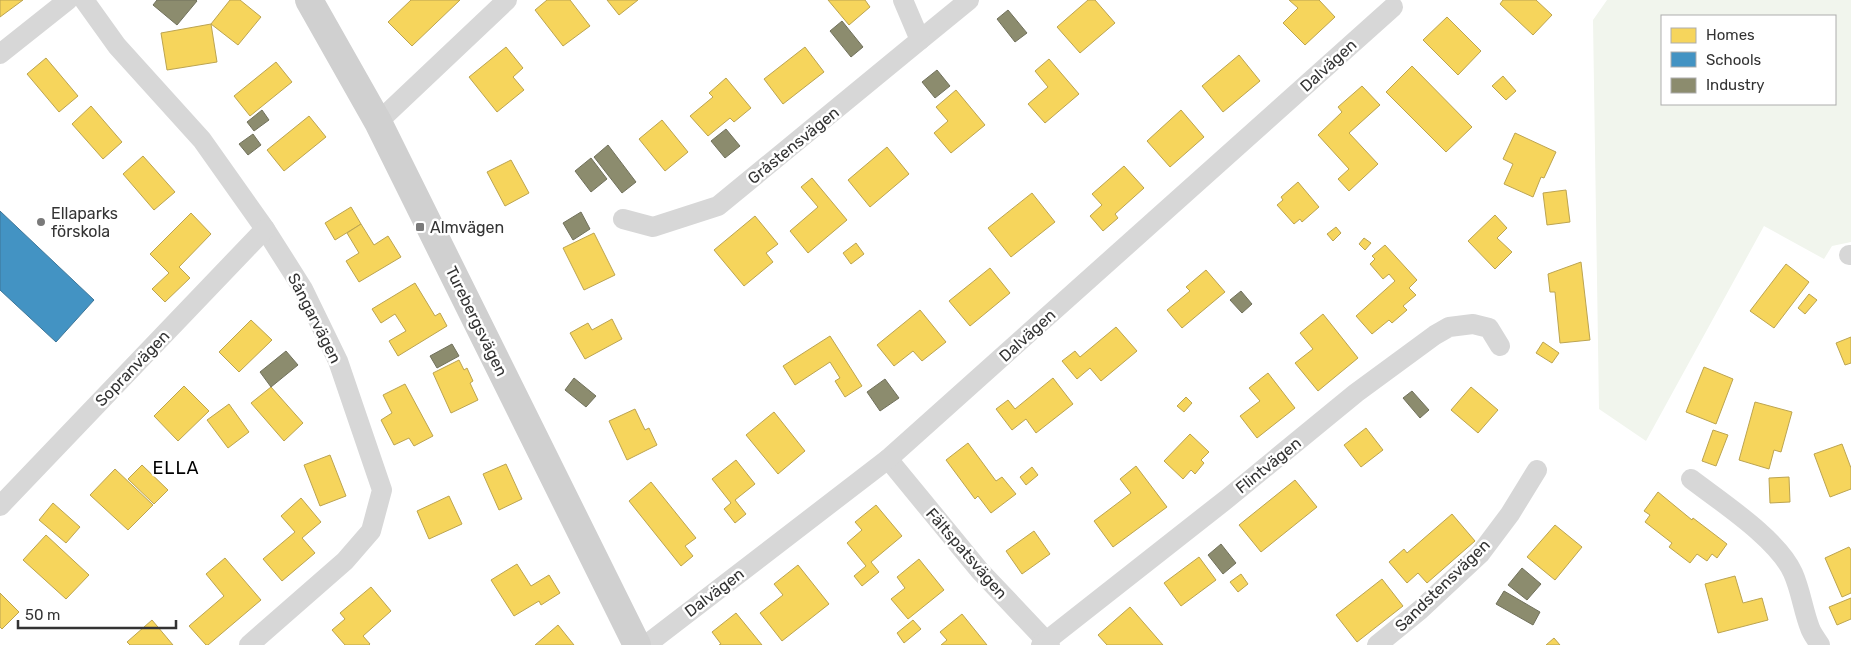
<svg xmlns="http://www.w3.org/2000/svg" width="1851" height="645" font-family="Rubik,sans-serif">
  <rect width="100%" height="100%" fill="#fff"/>
  <path fill="#f1f5ed" fill-rule="evenodd" d="M1607,0H1851V242L1832,246L1824,259L1764,226L1646,441L1599,409L1593,20ZM1662,16H1835V104H1662Z"/>
  <g fill="#f6d55c" stroke="#bca450">
    <path d="M0,0H23L0,17Z"/>
    <path d="M230,0H240L261,17L238,45L211,24Z"/>
    <path d="M411,0H460L412,46L388,22Z"/>
    <path d="M547,0H570L590,26L563,46L535,10Z"/>
    <path d="M607,0H638L619,15Z"/>
    <path d="M828,0H865L870,7L849,25Z"/>
    <path d="M1088,0H1095L1115,23L1080,53L1057,27Z"/>
    <path d="M1289,0H1319L1335,17L1305,45L1283,23L1298,8Z"/>
    <path d="M1503,0H1536L1552,15L1533,35L1500,4Z"/>
    <path d="M1447,17L1481,51L1458,75L1423,40Z"/>
    <path d="M211,24L217,62L167,70L161,33Z"/>
    <path d="M506,47L523,68L513,77L524,90L497,112L469,77Z"/>
    <path d="M805,47L824,72L783,104L764,79Z"/>
    <path d="M1239,55L1260,81L1223,112L1202,86Z"/>
    <path d="M46,58L78,96L59,112L27,74Z"/>
    <path d="M1049,59L1079,94L1045,123L1028,104L1048,87L1035,71Z"/>
    <path d="M276,62L292,82L250,116L234,96Z"/>
    <path d="M1412,66L1472,127L1446,152L1386,92Z"/>
    <path d="M1503,76L1516,91L1506,100L1492,86Z"/>
    <path d="M726,78L751,108L734,122L730,118L708,136L690,116L713,97L709,93Z"/>
    <path d="M1362,86L1380,105L1349,133L1378,164L1349,191L1338,179L1349,169L1318,135L1342,112L1338,107Z"/>
    <path d="M956,90L985,125L951,153L934,133L948,121L936,107Z"/>
    <path d="M91,106L122,142L103,159L72,124Z"/>
    <path d="M1181,110L1204,137L1170,167L1147,141Z"/>
    <path d="M309,116L326,137L284,171L267,150Z"/>
    <path d="M662,120L688,152L665,171L639,139Z"/>
    <path d="M1515,133L1556,152L1544,178L1541,177L1533,197L1504,184L1513,164L1503,159Z"/>
    <path d="M887,147L909,174L870,207L848,180Z"/>
    <path d="M143,156L175,192L154,210L123,174Z"/>
    <path d="M511,160L529,193L505,206L487,172Z"/>
    <path d="M1124,166L1144,188L1115,214L1118,218L1103,231L1090,216L1102,205L1092,194Z"/>
    <path d="M812,178L847,220L808,253L790,231L818,207L801,187Z"/>
    <path d="M1298,182L1319,207L1302,222L1300,219L1294,224L1277,205L1283,200L1281,197Z"/>
    <path d="M1566,190L1570,222L1547,225L1543,193Z"/>
    <path d="M1032,193L1055,222L1011,257L988,228Z"/>
    <path d="M351,207L361,224L335,240L325,223Z"/>
    <path d="M191,213L211,234L179,267L190,278L165,302L152,289L169,273L150,254Z"/>
    <path d="M1495,215L1507,228L1497,238L1512,252L1495,269L1468,241Z"/>
    <path d="M755,216L778,244L766,253L773,262L744,286L714,250Z"/>
    <path d="M361,224L374,245L388,236L401,257L359,282L346,261L359,253L347,233Z"/>
    <path d="M1336,227L1341,233L1333,241L1327,234Z"/>
    <path d="M594,233L615,275L584,290L563,248Z"/>
    <path d="M1364,238L1371,243L1365,250L1359,244Z"/>
    <path d="M856,243L864,254L851,264L843,253Z"/>
    <path d="M1385,245L1417,280L1409,288L1416,295L1403,306L1407,310L1392,323L1389,320L1372,334L1356,316L1395,281L1389,274L1383,279L1370,264L1375,259L1372,256Z"/>
    <path d="M1581,262L1590,340L1560,343L1555,292H1550L1548,274Z"/>
    <path d="M1786,264L1809,282L1774,328L1750,311Z"/>
    <path d="M990,268L1010,293L970,326L949,301Z"/>
    <path d="M1206,270L1225,292L1182,328L1167,310L1190,291L1186,287Z"/>
    <path d="M415,283L435,316L440,313L447,326L398,356L389,341L406,331L395,314L381,323L372,309Z"/>
    <path d="M1809,294L1817,300L1805,314L1798,308Z"/>
    <path d="M920,310L946,342L922,361L913,351L894,366L877,345Z"/>
    <path d="M1323,314L1358,358L1318,391L1295,363L1313,349L1300,333Z"/>
    <path d="M612,319L622,339L585,359L570,333L588,323L592,330Z"/>
    <path d="M251,320L272,340L239,372L219,352Z"/>
    <path d="M1116,327L1137,351L1101,381L1090,368L1077,379L1062,361L1075,351L1080,357Z"/>
    <path d="M830,336L862,386L845,397L835,381L840,378L830,362L795,385L783,366Z"/>
    <path d="M1851,337V363L1845,365L1836,343Z"/>
    <path d="M1543,342L1559,353L1552,363L1536,353Z"/>
    <path d="M459,360L464,370L467,368L473,381L470,383L478,400L451,413L433,373Z"/>
    <path d="M1704,367L1733,379L1716,424L1686,412Z"/>
    <path d="M1268,373L1295,408L1257,438L1240,416L1260,401L1249,388Z"/>
    <path d="M1053,378L1073,404L1036,433L1026,419L1012,430L996,409L1008,400L1015,409Z"/>
    <path d="M405,384L433,436L414,446L409,438L394,445L381,420L392,413L383,395Z"/>
    <path d="M184,386L209,411L178,441L154,416Z"/>
    <path d="M271,387L303,423L284,441L251,403Z"/>
    <path d="M1471,387L1498,410L1478,433L1451,410Z"/>
    <path d="M1186,397L1192,403L1184,412L1177,406Z"/>
    <path d="M1755,402L1792,412L1781,452L1774,450L1769,469L1739,460Z"/>
    <path d="M229,404L249,432L228,448L207,420Z"/>
    <path d="M635,409L645,430L649,428L657,445L627,460L609,421Z"/>
    <path d="M774,412L805,451L778,474L746,435Z"/>
    <path d="M1366,428L1383,450L1361,467L1344,445Z"/>
    <path d="M1713,430L1728,435L1716,466L1702,461Z"/>
    <path d="M1190,434L1209,452L1201,460L1204,463L1195,474L1191,470L1183,479L1164,461Z"/>
    <path d="M968,443L996,481L1002,477L1016,494L991,513L978,496L975,499L946,460Z"/>
    <path d="M1842,444L1851,468V489L1830,497L1814,454Z"/>
    <path d="M330,455L346,496L320,506L304,465Z"/>
    <path d="M736,460L755,484L735,500L746,514L735,523L724,509L731,503L712,479Z"/>
    <path d="M506,464L522,499L499,510L483,474Z"/>
    <path d="M142,465L168,490L154,504L128,479Z"/>
    <path d="M1136,466L1167,507L1113,547L1094,521L1131,493L1120,479Z"/>
    <path d="M1032,467L1038,475L1026,485L1020,477Z"/>
    <path d="M115,469L153,505L128,530L90,495Z"/>
    <path d="M1789,477L1790,502L1770,503L1769,478Z"/>
    <path d="M1295,480L1317,507L1261,552L1239,525Z"/>
    <path d="M651,482L696,538L685,546L693,556L681,566L629,501Z"/>
    <path d="M1658,492L1692,520L1693,518L1727,544L1717,558L1712,554L1707,561L1697,554L1690,563L1669,547L1672,543L1645,522L1650,515L1644,511Z"/>
    <path d="M449,496L462,524L429,539L417,511Z"/>
    <path d="M301,498L321,522L302,538L315,553L282,581L263,559L295,532L281,516Z"/>
    <path d="M53,503L80,527L66,543L39,520Z"/>
    <path d="M876,505L902,536L871,562L879,572L862,586L854,576L866,566L847,543L862,530L855,522Z"/>
    <path d="M1452,514L1475,541L1427,583L1418,573L1407,583L1389,562L1404,549L1407,553Z"/>
    <path d="M1555,525L1582,547L1555,580L1527,557Z"/>
    <path d="M1034,531L1050,554L1022,574L1006,551Z"/>
    <path d="M46,535L89,575L66,599L23,560Z"/>
    <path d="M1849,547L1851,550V593L1842,597L1825,558Z"/>
    <path d="M1199,557L1216,580L1181,606L1164,583Z"/>
    <path d="M225,558L261,600L208,645H206L189,626L224,596L206,574Z"/>
    <path d="M919,559L944,590L908,619L891,599L905,588L897,577Z"/>
    <path d="M517,564L531,586L549,575L560,593L541,605L539,601L514,616L491,580Z"/>
    <path d="M798,565L829,604L782,641L760,613L783,595L774,584Z"/>
    <path d="M1241,574L1248,584L1238,592L1230,582Z"/>
    <path d="M1735,576L1743,603L1762,598L1768,620L1718,633L1705,584Z"/>
    <path d="M1382,579L1403,606L1357,642L1336,615Z"/>
    <path d="M371,587L391,611L363,636L370,644L369,645H345L332,630L345,619L340,613Z"/>
    <path d="M0,593L19,612L2,629L0,627Z"/>
    <path d="M1851,598V619L1837,625L1829,607Z"/>
    <path d="M1130,607L1163,645H1107L1098,635Z"/>
    <path d="M736,613L762,645H719L721,644L712,632Z"/>
    <path d="M962,614L987,645H941L947,640L940,632Z"/>
    <path d="M152,620L173,645H130L127,642Z"/>
    <path d="M913,620L921,629L904,643L897,633Z"/>
    <path d="M558,625L574,645H535Z"/>
    <path d="M1554,638L1560,645H1546Z"/>
  </g>
  <path fill="#4393c3" stroke="#3e7698" d="M0,211L94,300L56,342L0,290Z"/>
  <g fill="#8c8c6e" stroke="#71715c">
    <path d="M157,0H196L197,1L177,25L153,5Z"/>
    <path d="M1008,10L1027,33L1015,42L997,19Z"/>
    <path d="M842,21L863,47L851,57L830,31Z"/>
    <path d="M937,70L950,86L935,98L922,82Z"/>
    <path d="M262,110L269,120L254,131L247,122Z"/>
    <path d="M726,129L740,146L725,158L711,141Z"/>
    <path d="M253,134L261,145L248,155L239,144Z"/>
    <path d="M608,145L636,182L622,193L594,157Z"/>
    <path d="M591,158L607,179L591,192L575,171Z"/>
    <path d="M581,212L590,229L573,240L563,223Z"/>
    <path d="M1241,291L1252,304L1242,313L1230,300Z"/>
    <path d="M452,344L459,356L437,368L430,356Z"/>
    <path d="M286,351L298,365L271,387L260,372Z"/>
    <path d="M574,378L596,396L586,407L565,390Z"/>
    <path d="M885,379L899,398L880,411L867,392Z"/>
    <path d="M1412,391L1429,410L1420,418L1403,398Z"/>
    <path d="M1221,544L1236,563L1223,574L1208,555Z"/>
    <path d="M1522,568L1541,584L1527,600L1508,585Z"/>
    <path d="M1504,591L1540,612L1533,625L1496,604Z"/>
  </g>
  <g fill="none" stroke-linecap="round" stroke-linejoin="round">
    <g stroke="#d7d7d7" stroke-width="20">
      <path d="M84,0L117,46L202,140L265,229L303,289L338,361L382,490L371,531L345,561L249,645"/>
      <path d="M920,40L969,0"/>
      <path d="M0,54L68,0"/>
      <path d="M378,122L507,0"/>
      <path d="M623,219L653,227L718,206L920,40L903,0"/>
      <path d="M1849,255H1851"/>
      <path d="M888,459L980,571L1050,645"/>
      <path d="M1691,479C1721,502 1778,539 1793,573C1801,591 1803,610 1810,628C1812,634 1817,640 1820,645"/>
      <path d="M0,506L265,229"/>
      <path d="M646,645L888,459L1393,7"/>
      <path d="M1041,645L1228,498L1356,393L1435,335L1449,327L1473,324L1489,328L1500,346"/>
      <path d="M1377,645L1420,610L1480,554L1510,514L1537,470"/>
    </g>
    <path stroke="#d0d0d0" stroke-width="28" d="M309,0L378,122L637,645"/>
  </g>
  <g fill="#7a7a7a" stroke="#fff" stroke-width="2">
    <circle cx="41" cy="222" r="5"/>
    <rect x="415" y="222" width="10" height="10" rx="2.5"/>
  </g>
  <g text-anchor="middle" stroke-width="5" stroke-linejoin="round" paint-order="stroke">
    <g font-size="16" fill="#333" stroke="#fff">
      <text transform="translate(1328 65) rotate(-42)" y="6">Dalvägen</text>
      <text transform="translate(793 145) rotate(-39)" y="6">Gråstensvägen</text>
      <text transform="translate(315 318) rotate(63)" y="6">Sångarvägen</text>
      <text transform="translate(477 321) rotate(64)" y="6">Turebergsvägen</text>
      <text transform="translate(1027 335) rotate(-42)" y="6">Dalvägen</text>
      <text transform="translate(132 368) rotate(-46)" y="6">Sopranvägen</text>
      <text transform="translate(1268 465) rotate(-39)" y="6">Flintvägen</text>
      <text transform="translate(967 553) rotate(49)" y="6">Fältspatsvägen</text>
      <text transform="translate(1442 585) rotate(-44)" y="6">Sandstensvägen</text>
      <text transform="translate(714 592) rotate(-37)" y="6">Dalvägen</text>
    </g>
    <g font-size="16" fill="#333" stroke="#fff" text-anchor="start">
      <text x="51" y="219">Ellaparks<tspan x="51" dy="18">förskola</tspan></text>
      <text x="430" y="233">Almvägen</text>
    </g>
    <g font-size="18" letter-spacing="1" fill="#000" stroke="#fff">
      <text x="176" y="474">ELLA</text>
    </g>
  </g>
  <rect x="1661" y="15" width="175" height="90" fill="#ffffff" stroke="#adadad"/>
  <rect x="1671" y="28" width="25" height="15" fill="#f6d55c" stroke="#adadad"/>
  <text x="1706" y="40" font-size="15" fill="#333333">Homes</text>
  <rect x="1671" y="52" width="25" height="15" fill="#4393c3" stroke="#adadad"/>
  <text x="1706" y="65" font-size="15" fill="#333333">Schools</text>
  <rect x="1671" y="78" width="25" height="15" fill="#8c8c6e" stroke="#adadad"/>
  <text x="1706" y="90" font-size="15" fill="#333333">Industry</text>
  <path d="M18 620v8h158v-8" fill="none" stroke="#333333" stroke-width="2.5"/>
  <text x="25" y="620" font-size="15" fill="#333333" stroke="#ffffff" stroke-width="4" paint-order="stroke">50 m</text>
</svg>
